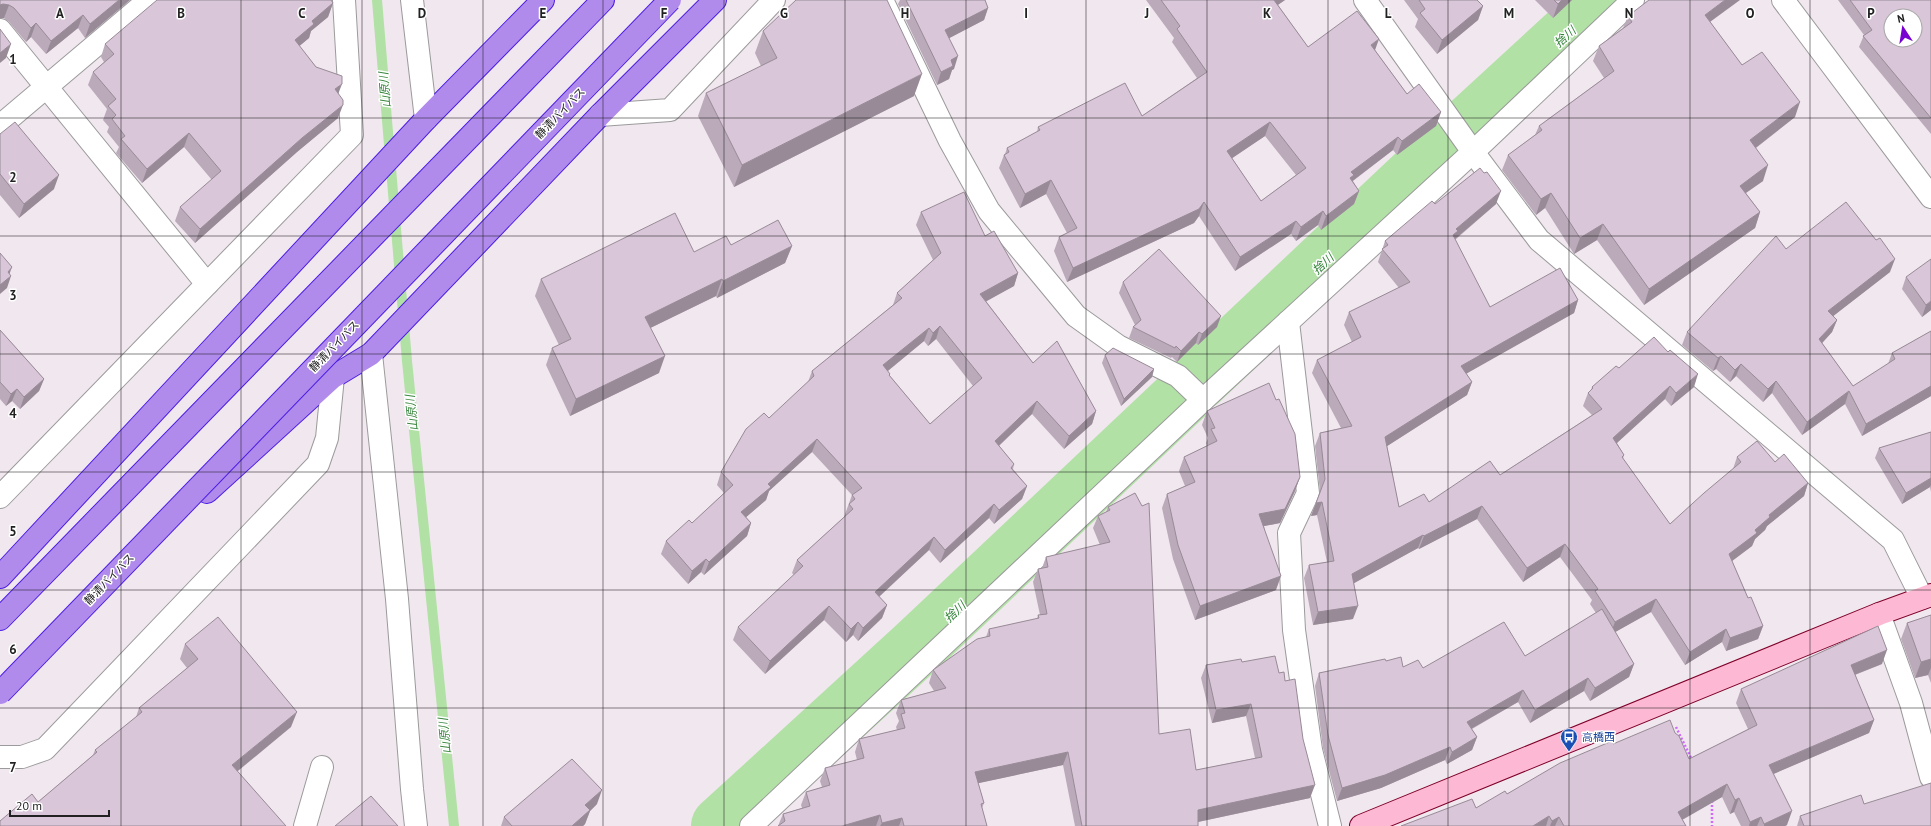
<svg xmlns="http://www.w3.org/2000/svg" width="1931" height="826" font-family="'PT Sans','Noto Sans JP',sans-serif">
  <rect width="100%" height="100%" fill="#f1e7ef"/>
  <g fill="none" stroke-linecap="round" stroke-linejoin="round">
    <path stroke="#b1e1a5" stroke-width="10" d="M377,0L407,361L454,826"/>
    <g stroke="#b1e1a5" stroke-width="60">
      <path d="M1472,123L1606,0"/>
      <path d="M1198,381L1447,146"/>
      <path d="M721,826L917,647L1185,394"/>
    </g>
    <g stroke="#9b9b9b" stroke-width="24">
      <g id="street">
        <path d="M412,0L426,119"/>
        <path d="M882,0L950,141L989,211L1076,316L1118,346L1178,376L1203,400"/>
        <path d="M1365,0L1473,152L1539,240L1893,540L1922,598"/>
        <path d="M1783,0L1931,197"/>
        <path d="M0,30L207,284"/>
        <path d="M600,115L670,110L774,0"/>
        <path d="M0,126L149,0"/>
        <path d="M1288,322L1308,493L1289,533L1294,630L1311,750L1330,826"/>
        <path d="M371,354L397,599L412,789L416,826"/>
        <path d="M0,497L352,135L344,0"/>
        <path d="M1879,614L1911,703L1931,777"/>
        <path d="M0,757H22L45,749L318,464L327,438L333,377"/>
        <path d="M305,826L322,767"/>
        <path d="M751,826L1203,400L1473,152L1633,0"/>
      </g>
    </g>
    <g stroke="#7f0029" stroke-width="24">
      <path id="secondary" d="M1361,826L1879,614L1931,595"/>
    </g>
    <g stroke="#4c1ee5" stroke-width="24">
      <g id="highway">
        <path d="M207,492L333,377L371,354L600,115L715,0"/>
        <path d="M0,577L426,119L543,0"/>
        <path d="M0,619L603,0"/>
      </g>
    </g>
    <g stroke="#cf6aff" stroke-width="2.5" stroke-dasharray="2 2" stroke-linecap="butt">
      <path d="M1676,727L1692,760"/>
      <path d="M1712,801V826"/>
    </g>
    <use href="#street" stroke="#fff" stroke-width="22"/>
    <use href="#secondary" stroke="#fdb9d3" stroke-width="22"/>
    <use href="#highway" stroke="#b08bec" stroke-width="22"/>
    <g stroke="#4c1ee5" stroke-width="24" stroke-linecap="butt">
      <path id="highway-bridge" d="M0,693L670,0"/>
    </g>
    <use href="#highway-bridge" stroke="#b08bec" stroke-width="22"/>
  </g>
  <g fill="#bbaaba" fill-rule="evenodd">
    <path d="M0,0H130L85,38L78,28L46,54L31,37L26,42L9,22L4,18H0Z"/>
    <path d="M900,0H985L988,8L984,20L949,38L954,69L952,70L949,79L937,85L898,4Z"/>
    <path d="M1146,0H1285L1278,5L1308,47L1375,50L1407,94L1441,112L1436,126L1397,155L1393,150L1353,181L1359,191L1354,204L1321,230L1318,225L1296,241L1291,234L1235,271L1199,216L1194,223L1067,282L1054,251L1059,237L1067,233L1046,194L1020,208L999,168L1004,155L1005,154L1007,148L1037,132L1038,127L1142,116L1197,78L1172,42L1174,38ZM1265,136L1296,175L1261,201L1232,158Z"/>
    <path d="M1404,0H1477L1483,6L1478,20L1437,54L1415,27L1418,19Z"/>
    <path d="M1535,0H1572L1553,18Z"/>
    <path d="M1838,0H1931V134L1859,47L1864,35Z"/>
    <path d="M333,3L328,17L311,31L309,38L299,46L338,94V118L297,152L195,243L175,221L180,207L212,180L184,147L142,183L116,153L119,147L107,132L109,127L103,120L107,109L88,85L93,72L104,62L101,57L105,44Z"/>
    <path d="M1628,16L1710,22L1742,65L1795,117L1756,148L1763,181L1746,193L1760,212L1755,228L1644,305L1597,240L1574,254L1545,208L1536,215L1502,170L1508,155L1535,135L1539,126L1604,78L1593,61L1599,46L1623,28Z"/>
    <path d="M763,31L914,96L734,187L698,116L706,93L761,66L755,53Z"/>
    <path d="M0,134L54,189L19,218L0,195Z"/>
    <path d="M1435,204H1496L1455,240L1490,307L1578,300L1574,313L1466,373L1472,382L1467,395L1387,446L1399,507L1429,502L1500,475L1592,415L1583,406L1588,393L1591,390L1592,387L1619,368L1694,387L1671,406L1665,399L1617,443L1624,455L1623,459L1670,524L1733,469L1737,457L1775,462L1808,483L1804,496L1767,526L1765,530L1755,539L1752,546L1732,561L1748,598L1763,626L1758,639L1726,651L1722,642L1685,665L1651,612L1615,632L1634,664L1629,677L1590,701L1584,691L1530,723L1518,702L1472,729L1477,737L1472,750L1447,764L1445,760L1381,788L1337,801L1323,748L1315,686L1319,673L1386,661L1403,667L1423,668L1525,656L1596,613L1590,604L1592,600L1560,557L1523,582L1477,519L1419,549L1418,548L1354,583L1353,619L1313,625L1304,578L1309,565L1327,562L1317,515L1311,516L1320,491L1315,446L1320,433L1341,428L1312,373L1317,360L1352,342L1344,325L1349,312L1399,288L1378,262L1385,241Z"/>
    <path d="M921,212L985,236L1018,273L1014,286L986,301L1033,363L1096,411L1092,424L1064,449L1032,414L999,446L1014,464L1013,469L1027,486L1022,499L994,524L989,518L940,563L929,550L879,597L887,605L882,618L858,641L853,635L846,642L824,620L765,674L733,640L738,627L794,575L792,573L797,560L844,517L852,495L812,452L769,491L766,500L746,517L751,523L747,536L704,575L701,572L688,584L661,554L666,541L692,523L724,493L717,485L721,472L808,382L812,371L893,305L897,293L933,260L916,225ZM936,339L973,386L930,424L890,376L888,371L924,341L928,346Z"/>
    <path d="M792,246L785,263L717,298L716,296L650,328L659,373L570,416L546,365L552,348L559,345L535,296L541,279L694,252Z"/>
    <path d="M1786,249L1890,272L1833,316L1837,320L1832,332L1822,343L1853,386L1888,364L1892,353L1931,331V396L1862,436L1845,404L1802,435L1772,393L1763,402L1736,376L1730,382L1716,369L1713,371L1682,345L1687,332Z"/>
    <path d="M1906,277L1931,310L1922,317L1902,289Z"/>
    <path d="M1123,282L1217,327L1198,345L1196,343L1177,362L1172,357L1171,358L1129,338L1133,327L1135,325L1119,293Z"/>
    <path d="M0,330L44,379L39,391L20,409L12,401L6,406L0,399Z"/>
    <path d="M1105,355L1154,369L1152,377L1121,406L1102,363Z"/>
    <path d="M1207,411L1300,477L1295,491L1280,523L1264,526L1276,590L1195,620L1173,559L1162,508L1167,494L1185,486L1179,471L1184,457L1207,446L1206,443L1208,438L1202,425Z"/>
    <path d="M1931,432V492L1930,487L1902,504L1875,458L1879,448Z"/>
    <path d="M1135,493L1159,734L1196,770L1255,758L1246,716L1212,723L1201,678L1206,665L1242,662L1279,673L1310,798L1198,822V826H1075L1063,765L978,783L984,803L982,808L987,826H778L783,814L802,808L801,805L806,792L822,787L820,781L825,768L857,760L855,752L859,739L897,730L896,727L899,721L896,713L901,700L934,691L929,683L933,670L986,637L989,629L1037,619L1038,615H1040L1033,582L1038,569L1042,568L1046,557L1100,545L1093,528L1098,516L1106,512L1108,507Z"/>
    <path d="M1931,615V683L1928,675L1915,678L1901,639L1907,623Z"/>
    <path d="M185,644L291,727L38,802L93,755L95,750L136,717L139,708L187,668L180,659Z"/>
    <path d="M1882,664L1855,675L1874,720L1869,733L1773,774L1787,825L1785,826H1741L1734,812L1730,814L1722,797L1682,820L1686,826H1401L1476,808L1613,744L1675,733L1689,759L1748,729L1736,703L1741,689Z"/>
    <path d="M597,804L590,811L585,824L583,826H501L504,817Z"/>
    <path d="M1800,816L1931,826H1797Z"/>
  </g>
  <g fill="#988b97">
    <path d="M119,0H130L85,38L90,24Z"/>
    <path d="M1272,0H1285L1267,12Z"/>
    <path d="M1562,0H1572L1553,18L1558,4Z"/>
    <path d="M1725,0H1740L1699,30L1705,15Z"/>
    <path d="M333,3L328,17L311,31L309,38L290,54L295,40L312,21Z"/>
    <path d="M3,4L9,5L4,18H0V5Z"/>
    <path d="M1483,6L1478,20L1437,54L1442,40Z"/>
    <path d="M988,8L984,20L940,43L945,30Z"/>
    <path d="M83,15L78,28L46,54L51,41Z"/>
    <path d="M36,23L31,37L26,42L31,28Z"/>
    <path d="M1379,39L1374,53L1371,45Z"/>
    <path d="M11,44L6,58L0,63V53Z"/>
    <path d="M958,56L954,69L952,70L949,79L937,85L941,72L951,60Z"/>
    <path d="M922,74L914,96L734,187L742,165Z"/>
    <path d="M342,84L337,97L335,89Z"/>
    <path d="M1800,102L1795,117L1745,156L1750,140Z"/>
    <path d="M343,105L338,118L297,152L195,243L200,229L302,138Z"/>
    <path d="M1441,112L1436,126L1397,155L1402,141Z"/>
    <path d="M1270,122L1265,136L1222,165L1227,151Z"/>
    <path d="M189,133L184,147L142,183L147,169Z"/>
    <path d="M1398,137L1393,150L1351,182L1345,192L1351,172Z"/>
    <path d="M1768,165L1763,181L1734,201L1740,186Z"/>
    <path d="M59,175L54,189L19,218L24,204Z"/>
    <path d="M1051,180L1046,194L1020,208L1025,194Z"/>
    <path d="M1359,191L1354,204L1321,230L1326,216Z"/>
    <path d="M1501,191L1496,204L1455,239L1453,244V235L1456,229Z"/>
    <path d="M1551,193L1545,208L1536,215L1541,199Z"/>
    <path d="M1204,202L1199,216L1194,223L1067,282L1073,268Z"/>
    <path d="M1323,211L1318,225L1296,241L1301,227Z"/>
    <path d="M1760,212L1755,228L1644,305L1649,289Z"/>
    <path d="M1296,221L1291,234L1235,271L1240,257Z"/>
    <path d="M1603,224L1597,240L1574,254L1580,238Z"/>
    <path d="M792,246L785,263L717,298L723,281Z"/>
    <path d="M1895,259L1890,272L1823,324L1828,311Z"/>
    <path d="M12,267L8,278L11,276L7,288L0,294V285L8,272Z"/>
    <path d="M1018,273L1014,286L976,307L980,294Z"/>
    <path d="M722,279L716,296L638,334L645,317Z"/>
    <path d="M1578,300L1574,313L1457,379L1461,366Z"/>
    <path d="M1931,301V310L1922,317L1926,305Z"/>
    <path d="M1221,316L1217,327L1198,345L1202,334Z"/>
    <path d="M1837,320L1832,332L1814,352L1819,339Z"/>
    <path d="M940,326L936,339L928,346L933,333Z"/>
    <path d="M929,328L924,341L879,378L883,365Z"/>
    <path d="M1199,332L1196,343L1177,362L1181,351Z"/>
    <path d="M665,356L659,373L570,416L576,399Z"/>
    <path d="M1721,356L1716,369L1713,371L1718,358Z"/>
    <path d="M1741,364L1736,376L1730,382L1735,370Z"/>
    <path d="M1154,369L1152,377L1121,406L1124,399Z"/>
    <path d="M1698,374L1694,387L1671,406L1676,393Z"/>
    <path d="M44,379L39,391L20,409L24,397Z"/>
    <path d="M1776,381L1772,393L1763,402L1768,389Z"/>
    <path d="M1472,382L1467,395L1381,450L1385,437Z"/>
    <path d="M1670,386L1665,399L1608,451L1613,438Z"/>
    <path d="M1931,386V396L1862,436L1866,424Z"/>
    <path d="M17,389L12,401L6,406L11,394Z"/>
    <path d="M1849,391L1845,404L1802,435L1807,422Z"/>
    <path d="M1037,401L1032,414L990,454L995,441Z"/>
    <path d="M1096,411L1092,424L1064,449L1069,436Z"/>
    <path d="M817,439L812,452L769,491L766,500L737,525L741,512L768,484Z"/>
    <path d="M1300,477L1295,491L1280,523L1254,528L1259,514Z"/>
    <path d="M1931,478V485L1930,487L1902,504L1906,493Z"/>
    <path d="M1808,483L1804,496L1767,526L1765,530L1755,539L1752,546L1724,567L1729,554L1755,530L1769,515Z"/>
    <path d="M1027,486L1022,499L994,524L999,510Z"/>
    <path d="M1322,502L1317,515L1311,516L1316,503Z"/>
    <path d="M994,504L989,518L940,563L945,550Z"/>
    <path d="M1482,506L1477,519L1419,549L1424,536Z"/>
    <path d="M751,523L747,536L704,575L709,562Z"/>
    <path d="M1423,535L1418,548L1347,587L1352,574Z"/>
    <path d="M934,537L929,550L870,605L875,592Z"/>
    <path d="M1565,544L1560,557L1523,582L1527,568Z"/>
    <path d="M706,559L701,572L688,584L692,571Z"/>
    <path d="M1281,576L1276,590L1195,620L1200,606Z"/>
    <path d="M1656,599L1651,612L1610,635L1615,622Z"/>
    <path d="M887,605L882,618L858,641L863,628Z"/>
    <path d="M829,606L824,620L765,674L770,661Z"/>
    <path d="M1358,606L1353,619L1313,625L1318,612Z"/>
    <path d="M858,622L853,635L846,642L851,629Z"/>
    <path d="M1763,626L1758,639L1726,651L1730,638Z"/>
    <path d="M1726,629L1722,642L1685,665L1690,652Z"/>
    <path d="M1887,650L1882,664L1846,678L1851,665Z"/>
    <path d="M1931,659V668L1928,675L1915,678L1921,662Z"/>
    <path d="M1634,664L1629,677L1590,701L1595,688Z"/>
    <path d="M1588,678L1584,691L1530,723L1535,710Z"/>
    <path d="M1523,690L1518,702L1462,734L1467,722Z"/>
    <path d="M1251,704L1246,716L1212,723L1216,710Z"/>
    <path d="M297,712L291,727L227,780L232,765Z"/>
    <path d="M1874,720L1869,733L1764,778L1769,765Z"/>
    <path d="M1477,737L1472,750L1447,764L1452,752Z"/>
    <path d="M1450,747L1445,760L1381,788L1337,801L1342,788Z"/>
    <path d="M1068,752L1063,765L970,785L975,772Z"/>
    <path d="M1727,784L1722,797L1673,825L1678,812Z"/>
    <path d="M1315,785L1310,798L1193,823L1198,810Z"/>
    <path d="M602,790L597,804L590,811L585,824L583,826H572L585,805Z"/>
    <path d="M1739,798L1734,812L1730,814L1735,800Z"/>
    <path d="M1792,811L1787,825L1785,826H1764V824Z"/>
    <path d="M880,815L876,826H842Z"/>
    <path d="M1549,816L1546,826H1533Z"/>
    <path d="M1559,817L1555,826H1550L1552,821Z"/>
    <path d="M1761,817L1757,826H1749L1750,822Z"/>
    <path d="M902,818L899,826H880L882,823Z"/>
  </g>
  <g fill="#d9c6d8" stroke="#988b97" fill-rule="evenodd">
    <path d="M0,0H119L90,24L83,15L51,41L36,23L31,28L14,8L9,5L3,4L0,5Z"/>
    <path d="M157,0H331L333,3L312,21L314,24L295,40L316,67L342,76V84L335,89L343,100V105L302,138L200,229L180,207L221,171L189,133L147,169L121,139L125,136L112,119L116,115L108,106L116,99L93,72L114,54L105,44Z"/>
    <path d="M796,0H887L922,74L742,165L706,93L777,58L763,31Z"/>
    <path d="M906,0H985L988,8L945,30L958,56L951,60L953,66L941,72Z"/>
    <path d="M1161,0H1274L1308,47L1357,11L1379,39L1371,45L1407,94L1419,84L1441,112L1402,141L1398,137L1351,172L1354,175L1350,178L1359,191L1326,216L1323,211L1301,227L1296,221L1240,257L1204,202L1199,209L1073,268L1059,237L1077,228L1051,180L1025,194L1004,155L1009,152L1007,148L1040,130L1038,127L1125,83L1142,116L1207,72L1177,29L1180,26ZM1270,122L1306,168L1261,201L1227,151Z"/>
    <path d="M1419,0H1477L1483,6L1442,40L1420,13L1425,9Z"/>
    <path d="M1554,0H1562L1558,4Z"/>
    <path d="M1649,0H1725L1705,15L1742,65L1762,52L1800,102L1750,140L1768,165L1740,186L1760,212L1649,289L1603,224L1580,238L1551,193L1541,199L1508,155L1542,130L1539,126L1614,71L1599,46L1632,22L1628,16Z"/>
    <path d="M1850,0H1931V118L1863,36L1872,30ZM1891,16H1915V40H1891Z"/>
    <path d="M0,29L11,44L0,53Z"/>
    <path d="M15,122L59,175L24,204L0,174V134Z"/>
    <path d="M1480,168L1484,173L1487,172L1501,191L1456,229L1458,231L1453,235L1490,307L1560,268L1578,300L1461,366L1472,382L1385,437L1399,507L1424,494L1429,502L1490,461L1500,475L1602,409L1588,393L1593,388L1592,387L1616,366L1619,368L1654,337L1668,352L1670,350L1698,374L1676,393L1670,386L1613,438L1624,455L1622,457L1670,524L1704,493L1741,462L1737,457L1757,441L1775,462L1784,454L1808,483L1769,515L1770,517L1755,530L1757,533L1729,554L1748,598L1751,597L1763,626L1730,638L1726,629L1690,652L1656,599L1615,622L1595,591L1598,589L1565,544L1527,568L1482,506L1424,536L1423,535L1352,574L1358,606L1318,612L1309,565L1334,561L1322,502L1316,503L1325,479L1320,433L1352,426L1317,360L1361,337L1349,312L1410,282L1382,249L1388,245L1385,241L1432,201L1435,204Z"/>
    <path d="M964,192L985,236L994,231L1018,273L980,294L1033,363L1057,341L1096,411L1069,436L1037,401L995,441L1014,464L1011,468L1027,486L999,510L994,504L945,550L934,537L875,592L887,605L863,628L858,622L851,629L829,606L770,661L738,627L803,566L797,560L853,509L849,504L855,499L852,495L862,488L817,439L768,484L771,487L741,512L751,523L709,562L706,559L692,571L666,541L689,520L692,523L733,485L721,472L746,429L764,413L769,418L814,376L812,371L902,298L897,293L941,253L921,212ZM940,326L982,378L930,424L889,375L890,374L883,365L929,328L933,333Z"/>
    <path d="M1846,202L1876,240L1880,238L1895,259L1828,311L1837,320L1819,339L1853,386L1895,359L1892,353L1931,331V386L1866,424L1849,391L1807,422L1776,381L1768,389L1741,364L1735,370L1721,356L1718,358L1687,332L1776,236L1786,249Z"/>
    <path d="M675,213L694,252L726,236L731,245L778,220L792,246L723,281L722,279L645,317L665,356L576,399L552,348L571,339L541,279Z"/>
    <path d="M1159,249L1221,316L1202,334L1199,332L1181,351L1176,346L1175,348L1133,327L1141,320L1123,282Z"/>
    <path d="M0,253L12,267L8,272L11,276L0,285Z"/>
    <path d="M1931,259V301L1926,305L1906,277Z"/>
    <path d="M0,330L44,379L24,397L17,389L11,394L0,382Z"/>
    <path d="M1113,348L1154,369L1124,399L1105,355Z"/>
    <path d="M1269,383L1276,400L1279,399L1295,434L1300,477L1285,509L1259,514L1281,576L1200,606L1178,545L1167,494L1195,482L1184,457L1217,441L1211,429L1215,428L1207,411Z"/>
    <path d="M1931,432V478L1906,493L1879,448Z"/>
    <path d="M1135,493L1142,506L1149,503L1159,734L1190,729L1196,770L1262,757L1251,704L1216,710L1206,665L1241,659L1242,662L1275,656L1279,673L1284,672L1285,681L1295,679L1303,739L1315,785L1198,810V826H1082L1068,752L975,772L984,803L981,804L987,826H904L902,818L882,823L880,815L842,826H778L785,821L783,814L810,806L806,792L830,785L825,768L864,758L859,739L905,728L901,714L905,713L901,700L946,688L933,670L977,639L990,636L989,629L1039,618L1038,615L1047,614L1038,569L1048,567L1046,557L1110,542L1098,516L1110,510L1108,507Z"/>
    <path d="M1602,609L1634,664L1595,688L1588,678L1535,710L1523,690L1467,722L1477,737L1452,752L1450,747L1385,775L1342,788L1328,735L1319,673L1385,659L1386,661L1401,657L1403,667L1418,660L1423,668L1504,622L1525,656Z"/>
    <path d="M1931,615V659L1921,662L1907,623Z"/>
    <path d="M218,617L297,712L232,765L286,826H0V821L32,794L38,802L97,752L95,750L142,712L139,708L198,659L185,644Z"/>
    <path d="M1878,626L1887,650L1851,665L1874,720L1769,765L1792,811L1764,824L1761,817L1750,822L1739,798L1735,800L1727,784L1678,812L1686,826H1564L1559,817L1552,821L1549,816L1533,826H1401L1472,799L1476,808L1505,791L1507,794L1560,763L1612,741L1613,744L1670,720L1675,733L1679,736L1689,759L1757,725L1741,689Z"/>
    <path d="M572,759L602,790L585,805L590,810L572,826H512L504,817Z"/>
    <path d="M1931,783V826H1804L1800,816L1861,795L1864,804Z"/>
    <path d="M371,796L398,826H335Z"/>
  </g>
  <path fill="none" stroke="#212121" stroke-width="1" stroke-opacity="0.55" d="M121,0V826M241,0V826M362,0V826M483,0V826M603,0V826M724,0V826M845,0V826M966,0V826M1086,0V826M1207,0V826M1328,0V826M1448,0V826M1569,0V826M1690,0V826M1810,0V826M0,118H1931M0,236H1931M0,354H1931M0,472H1931M0,590H1931M0,708H1931"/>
  <defs>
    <g id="bus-pin" transform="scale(0.9)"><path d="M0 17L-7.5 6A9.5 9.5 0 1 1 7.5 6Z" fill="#1a4fb4" stroke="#fff"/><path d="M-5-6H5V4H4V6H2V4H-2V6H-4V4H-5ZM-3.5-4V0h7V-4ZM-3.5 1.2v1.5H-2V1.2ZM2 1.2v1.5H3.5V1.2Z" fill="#fff"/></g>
  </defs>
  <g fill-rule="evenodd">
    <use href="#bus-pin" x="1569" y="737"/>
  </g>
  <g text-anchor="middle" stroke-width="3" stroke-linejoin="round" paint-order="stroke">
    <g font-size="11" fill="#212121" stroke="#fff">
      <text transform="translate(560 113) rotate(-46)" y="4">静清バイパス</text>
      <text transform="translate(334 346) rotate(-46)" y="4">静清バイパス</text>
      <text transform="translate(109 579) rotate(-46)" y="4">静清バイパス</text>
    </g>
    <g font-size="11" fill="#164399" stroke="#fff" text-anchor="start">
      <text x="1582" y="741">高橋西</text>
    </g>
    <g font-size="12" font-style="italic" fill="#36853c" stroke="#fff">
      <text transform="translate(1565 37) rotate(-42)" y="4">捨川</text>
      <text transform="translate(385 90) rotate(-95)" y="4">山原川</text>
      <text transform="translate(1323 264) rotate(-43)" y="4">捨川</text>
      <text transform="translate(412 413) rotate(-96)" y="4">山原川</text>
      <text transform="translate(955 612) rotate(-43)" y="4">捨川</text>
      <text transform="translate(445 736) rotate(-96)" y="4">山原川</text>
    </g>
  </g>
  <g font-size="13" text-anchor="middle" font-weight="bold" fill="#212121" stroke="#fff" stroke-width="3" stroke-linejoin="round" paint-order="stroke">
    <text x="60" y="18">A</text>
    <text x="181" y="18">B</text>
    <text x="302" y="18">C</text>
    <text x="422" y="18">D</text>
    <text x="543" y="18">E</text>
    <text x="664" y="18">F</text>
    <text x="784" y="18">G</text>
    <text x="905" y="18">H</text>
    <text x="1026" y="18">I</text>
    <text x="1147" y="18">J</text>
    <text x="1267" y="18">K</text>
    <text x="1388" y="18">L</text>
    <text x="1509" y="18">M</text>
    <text x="1629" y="18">N</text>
    <text x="1750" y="18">O</text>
    <text x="1871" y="18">P</text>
    <text x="13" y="64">1</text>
    <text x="13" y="182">2</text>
    <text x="13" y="300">3</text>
    <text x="13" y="418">4</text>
    <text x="13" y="536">5</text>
    <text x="13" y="654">6</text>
    <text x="13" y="772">7</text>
  </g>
  <g transform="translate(1903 28) rotate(348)"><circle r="19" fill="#ffffff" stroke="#a6a6a6"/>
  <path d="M0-3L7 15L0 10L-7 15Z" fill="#7800d1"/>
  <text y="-6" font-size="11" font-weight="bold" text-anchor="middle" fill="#212121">N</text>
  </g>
  <path d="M10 810v6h99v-6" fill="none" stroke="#212121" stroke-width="2"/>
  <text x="16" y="810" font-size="12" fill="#212121" stroke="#ffffff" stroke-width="3" paint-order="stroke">20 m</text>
</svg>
